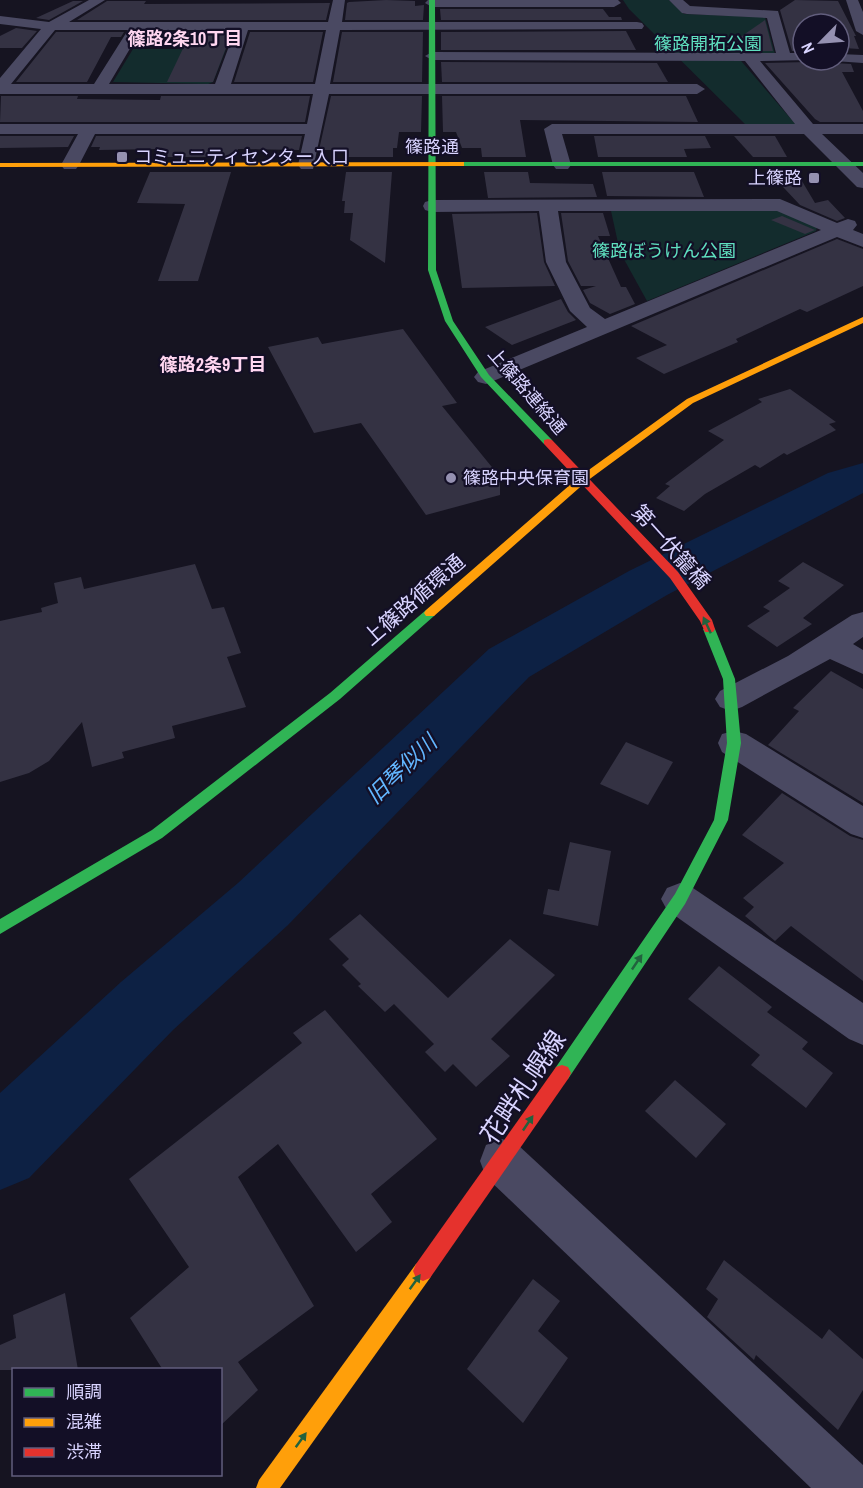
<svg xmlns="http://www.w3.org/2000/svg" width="863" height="1488" font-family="'Archivo Narrow','Noto Sans JP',sans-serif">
  <rect width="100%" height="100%" fill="#161421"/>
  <g fill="#132c2d">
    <path d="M623,0H669L684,14L765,17L775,54L736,55L797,126H747L629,9Z"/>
    <path d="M133,49H226L213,82L208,84L113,82Z"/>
    <path d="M611,211H779L817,227L816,231L647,301L620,252Z"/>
  </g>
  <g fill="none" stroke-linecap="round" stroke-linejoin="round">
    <path fill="#0d2144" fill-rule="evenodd" d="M863,463V493L667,595L529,677L288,925L173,1030L29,1178L0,1190V1093L121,982L238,883L489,649L629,571L828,473Z"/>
  </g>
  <g fill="#343243">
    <path d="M386,0L415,1V6L424,5L423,20H345L347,3L349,2Z"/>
    <path d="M795,0L838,1L856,36H854L859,49L844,48L846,52H839V24H803V51H792L780,10Z"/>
    <path d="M73,1H83L49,20L36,18Z"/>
    <path d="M107,1H146L144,4L330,3L326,20H77Z"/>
    <path d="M440,9H603L609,17H621L622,20H441Z"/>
    <path d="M765,20L773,51H751L739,38Z"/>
    <path d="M16,28L37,31L22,48H0V36Z"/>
    <path d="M626,31L636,50H441V32Z"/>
    <path d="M56,32H124L121,37H111L87,82H16Z"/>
    <path d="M142,32H232L213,82H167L188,38L139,37Z"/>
    <path d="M250,32H323L313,82H234Z"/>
    <path d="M342,32H423L422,82H333Z"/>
    <path d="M810,60H832L834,63L851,64L854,72H842L863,111V122H820L815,119L765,63L808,62Z"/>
    <path d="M441,62L657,63L668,82H442Z"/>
    <path d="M1,96H78L77,99L160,100L161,96H310L305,122H0Z"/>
    <path d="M331,96H422L421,132H399L397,148H393V157H348L349,150H319Z"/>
    <path d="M442,96H686L698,122L520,120L526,157H482L481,148H462L456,132H443Z"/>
    <path d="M0,136H74L68,147L0,148Z"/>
    <path d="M96,136H302L299,150L238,149L236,157H156L160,149L99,150L100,147H91Z"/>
    <path d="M594,136H705L711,148L684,149L687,157H598Z"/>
    <path d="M734,136H775L787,157H753Z"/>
    <path d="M768,171H796L815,203L828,200L845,218L837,221L800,205Z"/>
    <path d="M150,172H231L198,281H158L185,204L137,203Z"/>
    <path d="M346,172H392L385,263L350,240L353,213H344L345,201H342Z"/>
    <path d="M484,172H528L530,183L593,184L597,197L488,198Z"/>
    <path d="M602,172H694L704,197L607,196Z"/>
    <path d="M537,213L544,262L555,286L462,288L452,214Z"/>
    <path d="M561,213H603L610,236H598L621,287H626L635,304L610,314L590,303L583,290L596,286H581L568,261Z"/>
    <path d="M782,216L815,230L805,234L771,220Z"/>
    <path d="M837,239L863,249V286L807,312L800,309L736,339L738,342L664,374L636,358L667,345L631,326Z"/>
    <path d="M561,299L568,312L576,320L512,345L485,327Z"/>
    <path d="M403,329L457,403L442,406L500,477V495L426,515L361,423L314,433L268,347L318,337L322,344Z"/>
    <path d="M790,389L836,422L829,424L836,430L787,455L784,453L760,468L755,465L705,494L684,511L656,498L670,486L665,484L724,440L708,431L762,402L758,399Z"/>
    <path d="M803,562L844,585L803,618L812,624L777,647L747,626L770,611L763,607L790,588L778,581Z"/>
    <path d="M195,564L212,609L224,607L241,653L227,657L246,707L172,726L175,738L122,752L124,758L92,767L82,722L49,761L29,773L0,782V621L42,612L41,608L58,603L54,583L81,577L84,589Z"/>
    <path d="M831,671L863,689V803L768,745L799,711L793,708Z"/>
    <path d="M626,742L673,762L648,805L600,784Z"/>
    <path d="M782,793L850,836L863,840V981L791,926L775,941L745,916L754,907L743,898L784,863L742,835Z"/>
    <path d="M570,842L611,851L598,926L543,914L548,889L559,891Z"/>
    <path d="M360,914L448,998L510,939L555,975L491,1039L510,1056L476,1087L453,1064L445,1072L425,1052L434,1044L394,1004L385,1012L358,986L361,984L342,965L349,959L329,939Z"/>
    <path d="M719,966L772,1007L767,1012L808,1042L802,1049L833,1073L806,1108L751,1065L760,1055L688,999Z"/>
    <path d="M325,1010L437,1139L371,1194L392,1222L356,1252L278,1144L238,1177L314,1306L238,1362L258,1390L220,1426V1370H163L130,1318L189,1267L129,1179L302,1043L293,1033Z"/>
    <path d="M675,1080L726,1124L696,1158L645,1111Z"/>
    <path d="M724,1260L822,1339L829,1329L863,1359V1390L838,1430L756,1355L754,1360L707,1317L718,1299L706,1289Z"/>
    <path d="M533,1279L560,1301L538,1331L568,1358L523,1423L467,1369Z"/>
    <path d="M65,1293L78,1370H0V1345L16,1338L13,1315Z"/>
  </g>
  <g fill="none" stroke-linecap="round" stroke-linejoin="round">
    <g fill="#4a4962" fill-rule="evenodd">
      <path d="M89,0H105L69,22H328L333,0H345L342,22H637L642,23L644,26L642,29L340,30L330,84H697L705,89L697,94H329L313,169H301L298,165L305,134H95L79,165L76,169H64L61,165L78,134H0V124H307L313,94H0V78L41,29L0,24V16L49,22ZM55,30H128L94,84H11ZM141,30H235L215,84H109ZM248,30H326L315,84H231Z"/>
      <path d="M428,0H618L621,3L614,7H432L425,3Z"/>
      <path d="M669,0H683L690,6L778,11L790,53H803V60H808L760,61L813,124H863V134H822L863,173V188L857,187L804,134H562L571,165L568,169H556L553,165L544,129L552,124H795L745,61L432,60L425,56L432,52L776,53L767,18L687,14L682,13Z"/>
      <path d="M846,0H858L863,12V35L856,31Z"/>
      <path d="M839,54L863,55V63L834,61L839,60Z"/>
      <path d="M780,199L837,223L848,219L855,221L857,225L853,230L863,234V247L837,237L486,384L478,382L474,377L478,372L587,327L570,311L546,262L539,211L432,212L425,210L423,206L425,202L432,200ZM558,211H777L821,230L605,319L590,308L566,262Z"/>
      <path d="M863,612V637L853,644L863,650V674L830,659L742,707L731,711L720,707L715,699L720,691L788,656L852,615Z"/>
      <path d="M734,731L746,734L863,806V838L851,834L722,752L718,743L722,734Z"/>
      <path d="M680,883L693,888L863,1003V1045L849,1039L667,910L661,899L667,888Z"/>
      <path d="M502,1139L518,1145L863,1465V1488H811L486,1177L480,1161L486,1145Z"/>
    </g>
    <g fill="#30b455" fill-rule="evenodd">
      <path d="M429,0H435L436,270L453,321L489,375L552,440V444H544L481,377L445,321L428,270Z"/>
      <rect x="458" y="162" width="405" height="4"/>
      <path d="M430,609L436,613L434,616L340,699L162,838L0,934V919L152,830L330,693L426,610Z"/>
      <path d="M709,625L715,629L735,679L741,743L728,820L685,904L568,1079L562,1081L556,1079L553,1073L556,1067L675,894L714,820L727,743L723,679L703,629Z"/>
    </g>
    <g fill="#ff9f0a" fill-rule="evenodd">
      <path d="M464,162V166H461L0,167V163Z"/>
      <path d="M863,317V323L693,403L587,481L434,616H426L424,613L426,610L579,477L687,399Z"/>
      <path d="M423,1261L430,1264L433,1271L430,1278L280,1488H256L259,1480L416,1264Z"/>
    </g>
    <g fill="#e5322d" fill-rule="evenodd">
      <path d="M548,439L552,440L678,572L712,620L715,629L713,632H705L700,621L670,578L544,444V440Z"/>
      <path d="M562,1065L568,1067L571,1073L568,1079L430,1278L423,1281L416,1278L413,1271L416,1264L556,1067Z"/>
    </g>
  </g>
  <defs><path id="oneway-solid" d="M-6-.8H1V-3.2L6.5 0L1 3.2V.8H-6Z" transform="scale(1.5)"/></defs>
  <g fill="#22623e">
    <use href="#oneway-solid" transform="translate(707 625) rotate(-115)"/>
    <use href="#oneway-solid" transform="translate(637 962) rotate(-56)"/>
    <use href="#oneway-solid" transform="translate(528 1123) rotate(-56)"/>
    <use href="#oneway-solid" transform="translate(415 1282) rotate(-54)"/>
    <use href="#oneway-solid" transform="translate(301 1440) rotate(-54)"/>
  </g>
  <g fill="#9591b1" stroke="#130f26" stroke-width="2">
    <rect x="116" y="151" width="12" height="12" rx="3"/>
    <rect x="808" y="172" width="12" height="12" rx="3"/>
    <circle cx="451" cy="478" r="6"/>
  </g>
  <g text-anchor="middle" stroke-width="4.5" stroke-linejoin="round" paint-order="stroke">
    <g font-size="18" font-weight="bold" fill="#ffd6f0" stroke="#130f26">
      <text x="185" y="45">篠路2条10丁目</text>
      <text x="213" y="371">篠路2条9丁目</text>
    </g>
    <g font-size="18" fill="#5fe0c0" stroke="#130f26">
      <text x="708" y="50">篠路開拓公園</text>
      <text x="664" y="257">篠路ぼうけん公園</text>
    </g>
    <g font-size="18" fill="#d9d4ff" stroke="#130f26">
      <text x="432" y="153">篠路通</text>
      <text transform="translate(527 391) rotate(49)" y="6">上篠路連絡通</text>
    </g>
    <g font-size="18" fill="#d9d4ff" stroke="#130f26" text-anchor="start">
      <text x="134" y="163">コミュニティセンター入口</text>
      <text x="802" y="184" text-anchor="end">上篠路</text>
      <text x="463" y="484">篠路中央保育園</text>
    </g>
    <g font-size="21" fill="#d9d4ff" stroke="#130f26">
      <text transform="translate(671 547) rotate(48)" y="7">第一伏籠橋</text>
      <text transform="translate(414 600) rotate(-41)" y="7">上篠路循環通</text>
    </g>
    <g font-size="22" font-style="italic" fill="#62b6ff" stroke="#130f26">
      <text transform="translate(401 769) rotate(-44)" y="8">旧琴似川</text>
    </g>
    <g font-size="26" fill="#d9d4ff" stroke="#130f26">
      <text transform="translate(523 1087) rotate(-56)" y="9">花畔札幌線</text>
    </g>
  </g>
  <rect x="12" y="1368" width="210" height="108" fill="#130f26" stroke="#625e7d" stroke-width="1.5"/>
  <rect x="24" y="1388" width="30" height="9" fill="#30b455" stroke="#625e7d" stroke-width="1.5"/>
  <text x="66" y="1398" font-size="18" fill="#d9d4ff">順調</text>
  <rect x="24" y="1418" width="30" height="9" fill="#ff9f0a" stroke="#625e7d" stroke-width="1.5"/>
  <text x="66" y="1428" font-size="18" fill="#d9d4ff">混雑</text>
  <rect x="24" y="1448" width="30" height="9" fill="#e5322d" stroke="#625e7d" stroke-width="1.5"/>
  <text x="66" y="1458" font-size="18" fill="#d9d4ff">渋滞</text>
  <g transform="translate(821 42) rotate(245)"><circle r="28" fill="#130f26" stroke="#625e7d" stroke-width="1.5"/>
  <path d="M0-4.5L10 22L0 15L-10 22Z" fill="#9591b1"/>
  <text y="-9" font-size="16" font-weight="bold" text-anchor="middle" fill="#d9d4ff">N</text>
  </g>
</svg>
